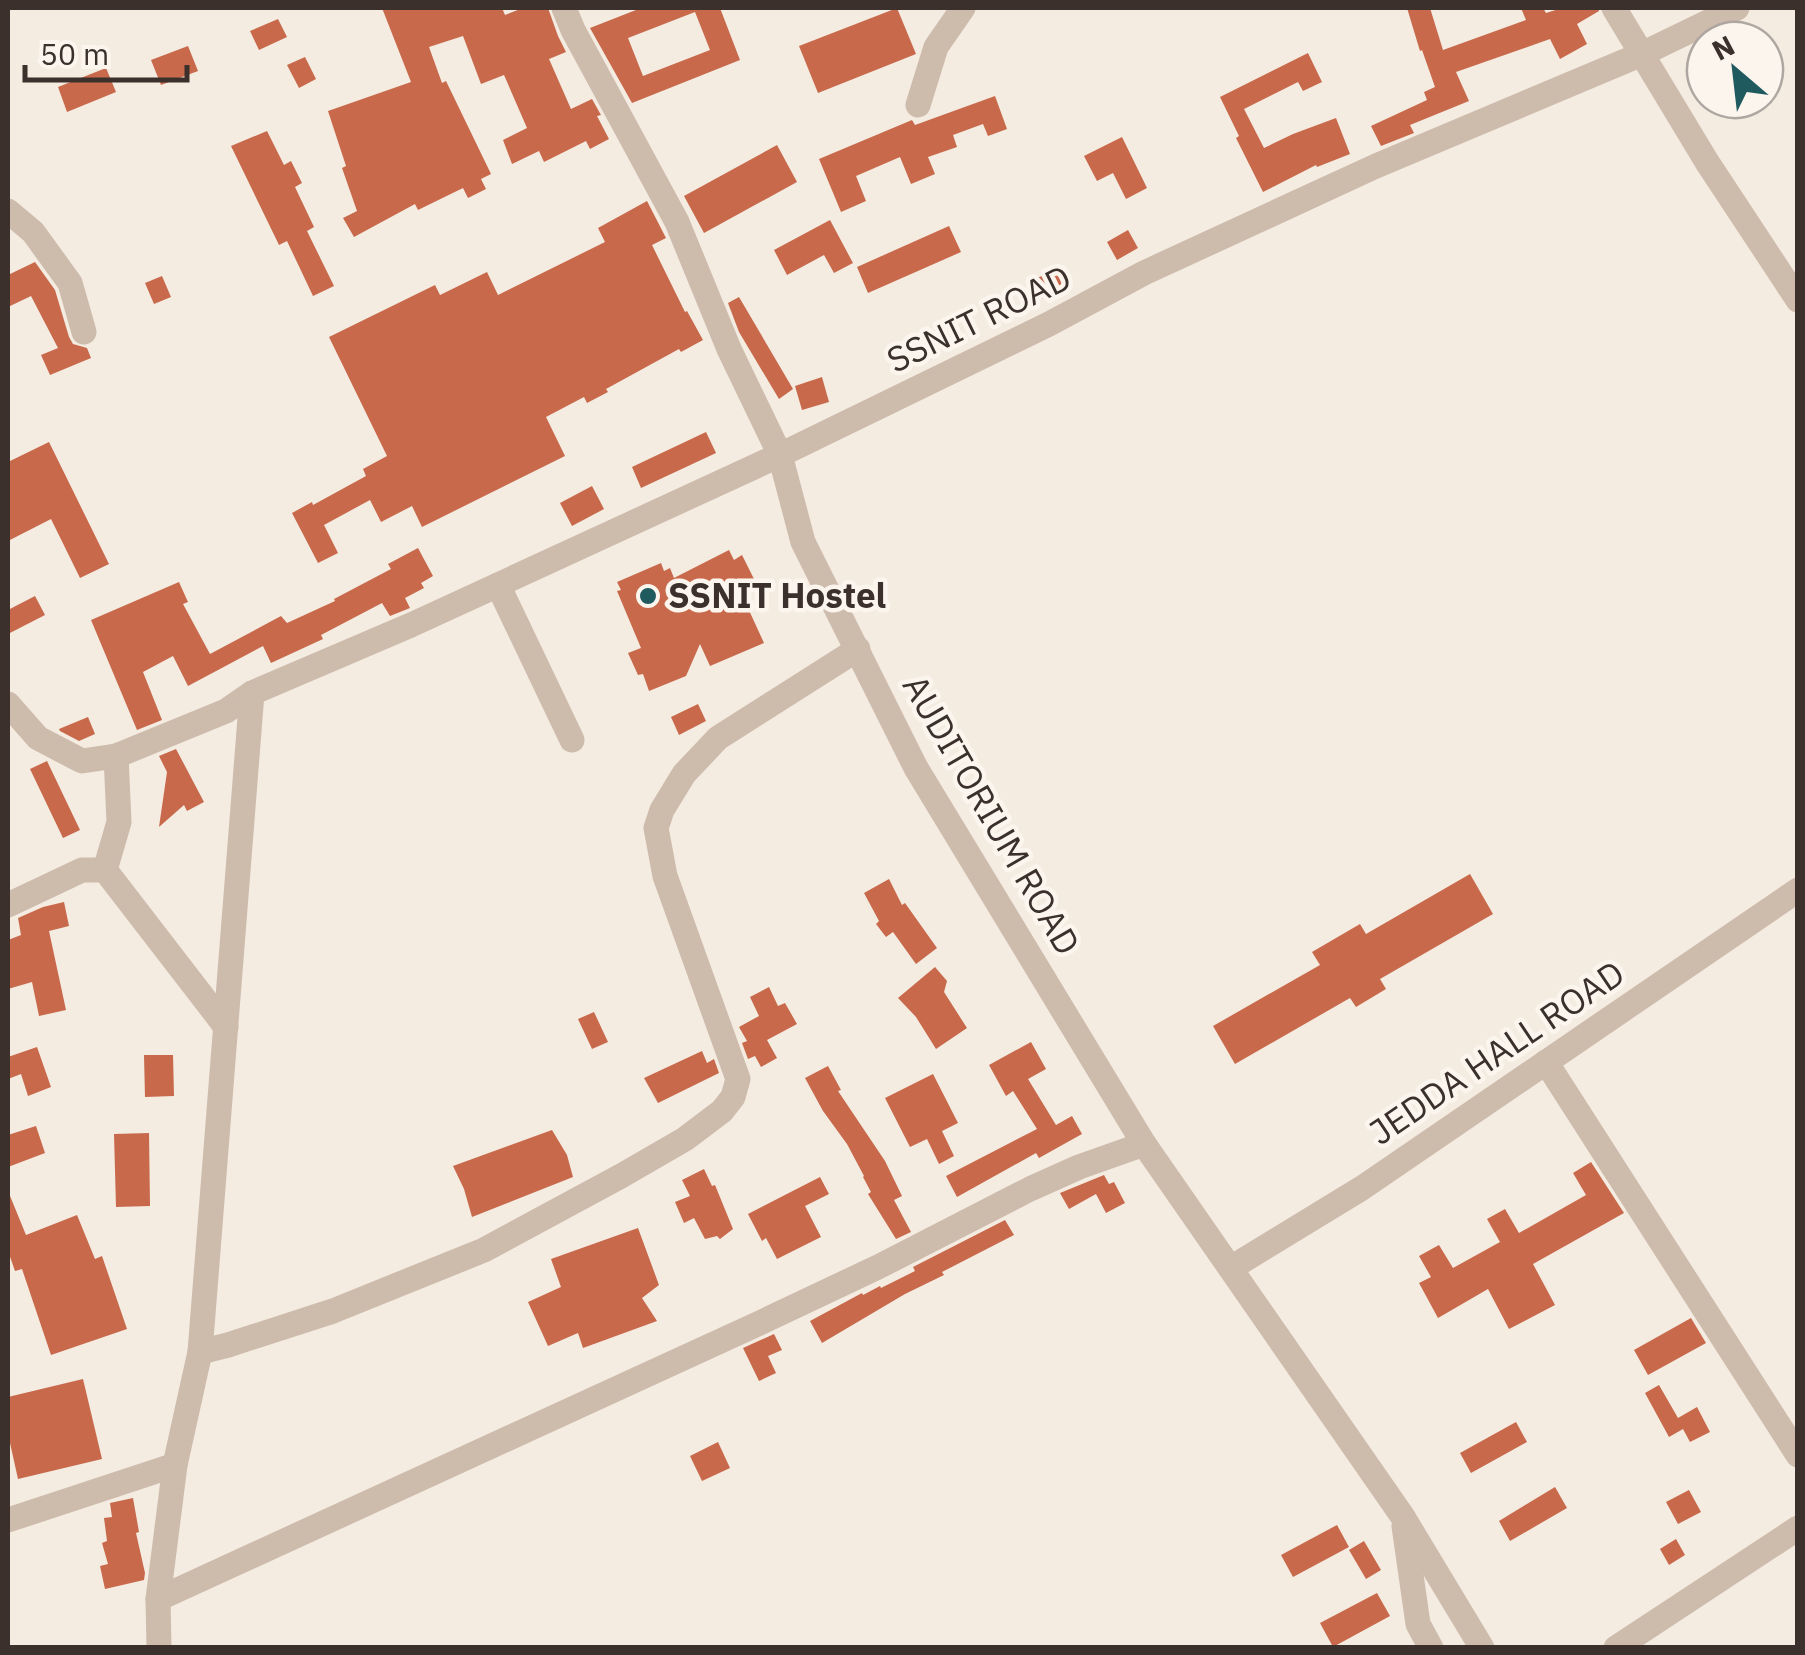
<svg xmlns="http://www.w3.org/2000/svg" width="1805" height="1655" font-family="'IBM Plex Sans',sans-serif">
  <rect width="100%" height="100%" fill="#f4ebe1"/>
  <g fill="#c8694b" fill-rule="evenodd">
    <path d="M382,8H502L505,15L523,8H548L558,36L566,52L549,59L571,109L592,99L601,115L597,116L609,139L590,149L586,141L544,162L539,151L512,164L503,140L527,128L504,75L481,84L463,36L429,47L442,83L446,81L491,174L481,179L486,189L468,198L463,188L418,210L415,204L354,237L343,218L357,211L342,168L346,166L328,111L411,82Z"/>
    <path d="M641,8H720L740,60L632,103L590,28ZM695,12L710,50L643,76L628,38Z"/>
    <path d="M897,8L916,54L818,93L799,46Z"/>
    <path d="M1407,8H1430L1443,50L1526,20L1521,8H1543L1546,13L1562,8H1598L1599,11L1577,24L1587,44L1560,59L1550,39L1456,72L1469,101L1410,125L1414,133L1381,146L1371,126L1427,100L1424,92L1435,87L1422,50L1420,51Z"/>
    <path d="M278,19L287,37L259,50L250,31Z"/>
    <path d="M188,46L198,71L161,85L151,60Z"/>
    <path d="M1308,53L1322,82L1303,91L1298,82L1244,109L1264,148L1293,134L1336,118L1350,154L1317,167L1316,165L1263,192L1236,138L1239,136L1220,97Z"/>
    <path d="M305,57L316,79L299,88L287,65Z"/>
    <path d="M106,68L116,92L67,112L58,87Z"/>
    <path d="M995,96L1007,129L988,136L983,124L953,135L957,147L928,157L935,174L911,184L900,157L856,176L866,201L841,212L819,159L912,120L915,125Z"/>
    <path d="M267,131L284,165L291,161L302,183L295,187L314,227L307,231L334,286L313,296L287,241L279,245L231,146Z"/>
    <path d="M1122,137L1147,188L1126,199L1113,173L1097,181L1084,156Z"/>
    <path d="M777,145L797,182L704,233L684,196Z"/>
    <path d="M647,201L666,238L652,245L685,312L687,311L703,340L681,352L679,349L606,389L608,392L587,403L584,397L546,417L565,456L422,527L412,506L381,522L370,500L324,525L338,553L318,563L292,513L312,502L313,505L366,476L363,469L387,456L329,337L435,285L440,295L487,272L498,295L605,242L598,228Z"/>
    <path d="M830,220L853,263L834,273L824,255L787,275L774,250Z"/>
    <path d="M949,226L961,252L868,293L857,267Z"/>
    <path d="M1128,230L1138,248L1117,260L1107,242Z"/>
    <path d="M35,262L55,290L69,337L73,344L87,348L91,358L50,375L41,355L58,348L31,296L8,307V275Z"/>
    <path d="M1060,269L1068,289L1042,299L1034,279Z"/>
    <path d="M162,276L171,297L154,304L145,283Z"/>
    <path d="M739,297L793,389L779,399L739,332L728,303Z"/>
    <circle cx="943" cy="334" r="10"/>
    <path d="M822,377L829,402L802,410L795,386Z"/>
    <path d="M706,432L716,453L641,488L632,467Z"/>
    <path d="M49,442L109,564L80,578L51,519L8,541V462Z"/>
    <path d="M592,486L604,509L572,526L560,503Z"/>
    <path d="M418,548L433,576L421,583L424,588L405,598L410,608L390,616L382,603L321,635L323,639L271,663L263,646L188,686L173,656L143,672L162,720L137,730L91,620L179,582L188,602L183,604L210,654L281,616L287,623L335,601L334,599L391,569L388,564Z"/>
    <path d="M729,550L734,560L742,555L758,587L742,595L764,643L710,666L700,644L686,676L649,691L643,674L638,675L628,653L641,648L617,591L621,590L617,582L661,563L664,571L670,568L674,578Z"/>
    <path d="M35,596L45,615L8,634V610Z"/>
    <path d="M698,704L706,721L679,735L671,717Z"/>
    <path d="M88,717L95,734L79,741L60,731L59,729Z"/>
    <path d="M176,749L204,802L187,811L184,805L159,827L167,772L159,756Z"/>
    <path d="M47,761L80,830L63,838L30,769Z"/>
    <path d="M1470,874L1493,914L1380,979L1386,989L1356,1007L1350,998L1235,1064L1213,1026L1320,965L1312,952L1360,924L1366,934Z"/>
    <path d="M889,879L902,905L905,903L937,948L916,964L893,932L886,937L876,924L879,921L864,893Z"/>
    <path d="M64,902L69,926L49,931L66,1010L39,1016L32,982L8,989V940L21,935L18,918L43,907Z"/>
    <path d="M935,967L947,981L944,992L967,1028L936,1049L916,1017L898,998Z"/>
    <path d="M769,987L778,1006L785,1003L797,1024L767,1040L777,1058L761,1067L755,1056L748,1059L742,1043L747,1041L739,1027L759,1016L750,997Z"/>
    <path d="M594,1012L608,1042L592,1049L578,1019Z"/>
    <path d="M1031,1042L1046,1069L1028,1079L1056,1125L1072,1116L1082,1134L1039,1158L1036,1153L957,1197L946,1176L1037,1129L1013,1091L1006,1096L989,1065Z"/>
    <path d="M37,1047L51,1087L28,1096L21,1074L8,1079V1057Z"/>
    <path d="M702,1051L707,1063L714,1059L719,1073L658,1103L644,1078Z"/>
    <path d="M144,1055H173L174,1096L145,1097Z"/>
    <path d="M828,1066L841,1090L838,1091L885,1161L902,1196L894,1200L911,1232L896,1239L868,1194L871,1192L863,1177L864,1176L847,1144L823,1111L805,1078Z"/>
    <path d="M933,1074L958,1123L942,1131L954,1156L939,1164L927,1139L910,1147L885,1098Z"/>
    <path d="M36,1126L45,1153L8,1167V1135Z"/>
    <path d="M552,1130L567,1155L573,1177L472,1217L464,1189L453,1166Z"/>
    <path d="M149,1133L150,1206L116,1207L114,1134Z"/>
    <path d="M1591,1162L1624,1213L1533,1264L1555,1305L1509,1329L1488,1289L1438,1318L1419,1283L1431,1277L1419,1256L1439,1245L1453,1268L1500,1242L1487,1219L1505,1209L1519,1233L1586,1195L1573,1173Z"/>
    <path d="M704,1169L712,1186L715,1185L733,1229L720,1239L717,1236L705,1239L694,1218L684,1223L675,1202L690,1196L682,1180Z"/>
    <path d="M1104,1175L1109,1184L1114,1182L1125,1203L1106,1213L1096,1194L1069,1209L1060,1193Z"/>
    <path d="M820,1177L829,1194L805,1206L821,1237L777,1259L766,1238L762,1241L748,1214Z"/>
    <path d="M8,1191L26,1235L77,1215L95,1259L102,1256L127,1329L51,1355L22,1269L15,1271L8,1251Z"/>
    <path d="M1005,1220L1014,1235L942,1272L944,1275L905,1294L822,1343L810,1321L862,1293L863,1295L880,1286L881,1288L915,1271L913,1267Z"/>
    <path d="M638,1228L659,1285L642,1298L657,1321L583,1348L578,1333L548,1346L528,1302L561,1287L551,1259Z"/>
    <path d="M1691,1318L1706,1343L1648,1375L1634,1350Z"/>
    <path d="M774,1334L782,1350L768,1356L776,1373L759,1381L743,1348Z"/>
    <path d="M83,1379L102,1459L18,1479L8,1434V1397Z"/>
    <path d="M1659,1385L1678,1418L1697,1407L1710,1432L1690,1442L1683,1429L1669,1437L1645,1393Z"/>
    <path d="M1516,1422L1527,1442L1471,1473L1460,1453Z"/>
    <path d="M718,1442L730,1468L702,1481L690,1456Z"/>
    <path d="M1555,1487L1567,1508L1510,1541L1499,1521Z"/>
    <path d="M1689,1490L1701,1512L1678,1524L1666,1502Z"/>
    <path d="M133,1498L139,1532L136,1533L145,1573L144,1580L105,1589L100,1566L108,1564L102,1543L107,1541L104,1518L112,1517L110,1503Z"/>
    <path d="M1337,1525L1349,1547L1293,1577L1281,1555Z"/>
    <path d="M1676,1539L1685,1555L1669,1565L1660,1549Z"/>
    <path d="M1364,1541L1381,1570L1366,1579L1349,1550Z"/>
    <path d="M1377,1593L1390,1616L1333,1647L1320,1623Z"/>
  </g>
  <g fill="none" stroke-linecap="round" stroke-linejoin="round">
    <g stroke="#cdbbac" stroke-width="25">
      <path d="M564,8L573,30L677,222L729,349L780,455L803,542L916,768L1144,1144L1403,1517L1482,1648"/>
      <path d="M1614,8L1707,162L1798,300"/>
      <path d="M918,105L936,47L963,8"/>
      <path d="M8,211L33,232L70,283L84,332"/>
      <path d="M498,585L572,740"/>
      <path d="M8,704L38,738L82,761L116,756L226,711L252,693L411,625L780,455L1049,324L1144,273L1376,166L1642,54L1737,8"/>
      <path d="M105,870L226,1027"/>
      <path d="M105,870L119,822L116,756"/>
      <path d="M8,905L82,870H105"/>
      <path d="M1546,1062L1798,1455"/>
      <path d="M1231,1268L1362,1188L1798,890"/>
      <path d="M200,1352L228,1345L333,1311L484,1250L621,1176L685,1139L722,1111L733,1097L738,1079L665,876L656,828L662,810L684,774L718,738L858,649"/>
      <path d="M8,1520L175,1465"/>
      <path d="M1404,1526L1418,1624L1431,1648"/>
      <path d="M158,1599L764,1321L878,1267L1030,1189L1079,1167L1144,1144"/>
      <path d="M159,1648L158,1599L175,1465L200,1352L252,693"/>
      <path d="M1616,1648L1798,1528"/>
    </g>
  </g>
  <circle fill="#1f5a5e" stroke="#fbf5ee" stroke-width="4" cx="648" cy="596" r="10"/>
  <g text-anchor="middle" stroke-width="9" stroke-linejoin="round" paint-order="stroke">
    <g font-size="35" fill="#3b302b" stroke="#fbf5ee">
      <text transform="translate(979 319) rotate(-26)" y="12">SSNIT ROAD</text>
      <text transform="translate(991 815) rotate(60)" y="12">AUDITORIUM ROAD</text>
      <text transform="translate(1497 1053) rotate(-34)" y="12">JEDDA HALL ROAD</text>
    </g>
    <g font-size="35" font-weight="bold" fill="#3b302b" stroke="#fbf5ee" text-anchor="start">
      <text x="668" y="608">SSNIT Hostel</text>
    </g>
  </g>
  <rect width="1805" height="1655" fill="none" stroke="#3b302b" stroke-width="20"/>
  <g transform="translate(1735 70) rotate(332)"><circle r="48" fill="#fbf5ee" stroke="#aea6a0" stroke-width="2.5"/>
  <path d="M0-8L18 38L0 25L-18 38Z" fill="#1f5a5e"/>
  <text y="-15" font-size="28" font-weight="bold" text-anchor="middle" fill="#3b302b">N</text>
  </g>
  <path d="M25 65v15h162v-15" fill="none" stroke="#3b302b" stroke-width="5"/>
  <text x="40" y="65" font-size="30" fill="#3b302b" stroke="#fbf5ee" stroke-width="8" paint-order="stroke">50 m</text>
</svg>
